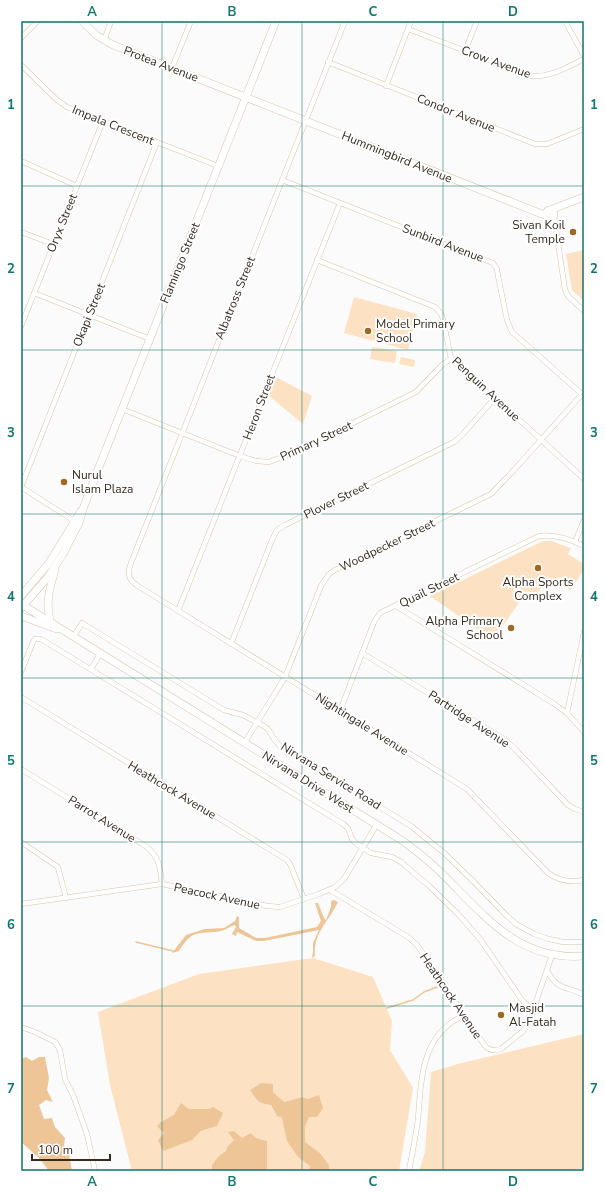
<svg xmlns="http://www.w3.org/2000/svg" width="605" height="1192" font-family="'Nunito Sans',sans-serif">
  <rect width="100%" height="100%" fill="#fbfbfb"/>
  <g fill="#fde1c3" fill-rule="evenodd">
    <path d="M584,250V301L572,290L566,254Z"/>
    <path d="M354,297L417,314L408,350L344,333Z"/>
    <path d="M372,347L397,351L395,363L370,359Z"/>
    <path d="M401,357L415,360L414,367L399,364Z"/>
    <path d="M276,377L312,396L303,424L269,396Z"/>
    <path d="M543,541H551L571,548L568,554L584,564V569L571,590L548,577L536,596L527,591L493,640L430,596Z"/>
    <path d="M313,958L373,977L392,1021L390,1050L413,1088L399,1171H329V1165L320,1153L305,1142V1127L309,1117L308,1099L302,1097L283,1102L261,1083L250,1090C257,1101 258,1103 271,1105L277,1116L282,1118L285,1128L298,1157L310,1166L309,1171H267V1141C253,1139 239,1134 228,1146C227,1147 227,1150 226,1151C220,1160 213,1157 212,1171H132L110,1085L98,1012L199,974ZM189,1109H209L217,1126L201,1131L192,1140H158L164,1133L161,1122Z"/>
    <path d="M584,1034V1171H419L425,1152L431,1072L458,1064Z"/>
  </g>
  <g fill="#eec596">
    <path d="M334,900L338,902C329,921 313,933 315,956L312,958L313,952V943L319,930L264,941H256L237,932L236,936L232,934L236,927L235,925C230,926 226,930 221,931C198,935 193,928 179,951L172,953L186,935L205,929L224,928L235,921L237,916L239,917V928L256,938H265L317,927L321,921L315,903H318L324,918L326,920L331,907V901Z"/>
    <path d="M26,1057L32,1061L39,1057H45L49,1078L47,1090L53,1102L46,1100L39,1105L44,1119L52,1118L55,1127L65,1138L64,1146L69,1154L72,1171H49L39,1158L21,1142V1059Z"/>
    <path d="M261,1083L273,1084V1092L284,1102L302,1097L308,1099L319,1095L323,1108L317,1117H309L305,1127V1142L320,1153L329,1165V1171H309L310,1166L298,1157L287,1141L282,1118L277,1116L271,1105C258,1103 257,1101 250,1090Z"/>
    <path d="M181,1103L189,1109H209L213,1107L223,1113L217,1126L201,1131L192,1140L163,1151L158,1140L164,1133L157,1126L161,1122L174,1115Z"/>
    <path d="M234,1131L242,1138L251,1133L256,1138L267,1141V1171H212V1165L218,1157L226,1151L227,1147L234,1140L228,1132Z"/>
  </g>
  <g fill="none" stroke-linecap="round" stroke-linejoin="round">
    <g stroke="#eec596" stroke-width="1.5">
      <path d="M136,942L173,951"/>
      <path d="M387,1008L413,1000L424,992L437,987"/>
    </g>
    <g stroke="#ddc3a6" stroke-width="5.5">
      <g id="street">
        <path d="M345,21L131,563C127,573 128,580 138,586L467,789L548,873C559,881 570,883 584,880"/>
        <path d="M565,21L584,56"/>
        <path d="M408,29L531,76C550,78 567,67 584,59"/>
        <path d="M21,38L38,21"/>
        <path d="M104,41L111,21"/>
        <path d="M465,51L477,21"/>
        <path d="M328,62L535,144H547L584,129"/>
        <path d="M21,65L57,100L67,107L218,166"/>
        <path d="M172,68L191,21"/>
        <path d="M386,86L411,21"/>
        <path d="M21,161L77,186"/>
        <path d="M282,180L493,263L497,269L498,276L507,320L512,332L583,395"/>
        <path d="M554,216L565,290L568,296L584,311"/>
        <path d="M21,232L53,244"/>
        <path d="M317,260L435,307L441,314L443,319L451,359L494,399L525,425L584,479"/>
        <path d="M34,293L150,339"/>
        <path d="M21,326L103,121"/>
        <path d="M122,409L240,456L256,461L269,462L290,454L416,392L443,364L451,359"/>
        <path d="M21,487L157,142"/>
        <path d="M21,487L76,522"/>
        <path d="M575,542L584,520"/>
        <path d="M396,606L553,703L567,713L584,732"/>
        <path d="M178,611L340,203"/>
        <path d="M74,636L82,623L224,710L243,715L262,725L268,729L274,739L279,745L411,826L443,852L472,880L507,916L516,924L534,934L549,939L563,942H584"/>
        <path d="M231,644L272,540L277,530L285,525L454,442L462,435L494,399"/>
        <path d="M362,653L504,739L516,750L568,805L575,809L584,812"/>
        <path d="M91,669L101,652"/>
        <path d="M21,672L33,642L35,639H41L343,824L348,828L352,839L357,844L371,853L392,857L401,862L428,885L458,914L480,939L522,1000L534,1012"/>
        <path d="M21,697L287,860L290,864L304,899"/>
        <path d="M340,711L374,622L380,613L539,536C554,534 570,539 584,546"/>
        <path d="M567,713L584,632"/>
        <path d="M245,742L285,677L321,586L329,574L335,570L491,494L514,470L584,392"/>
        <path d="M21,769L147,847C160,859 160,867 162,884"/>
        <path d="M21,842L58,867L66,898"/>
        <path d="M330,890L408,937L417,945L485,1046C490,1051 495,1051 501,1049L522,1032L528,1025L552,955"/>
        <path d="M21,904L162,884L267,906L280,907L319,894L335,887L344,879L377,824"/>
        <path d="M548,972C558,991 568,986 584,995"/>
        <path d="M21,1027L35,1032L55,1042L60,1050L65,1079L73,1095L87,1134L95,1171"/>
        <path d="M409,1171C412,1154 416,1136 418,1119C421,1086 420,1048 448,1025C453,1021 459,1018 464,1015"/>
      </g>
    </g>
    <g stroke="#ddc3a6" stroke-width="8">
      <g id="secondary">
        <path d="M82,21L96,35L113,45L547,216"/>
        <path d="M550,210L584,197"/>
        <circle cx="550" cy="214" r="4"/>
        <path d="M21,596L49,563L81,511"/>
        <path d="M21,604L403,841C414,849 424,857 434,866C479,908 514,962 584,956"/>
        <path d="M21,608L48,577L63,554L79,523L84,506L101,462L276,21"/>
        <path d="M21,616L57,629"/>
        <path d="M50,621C46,600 49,591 55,570"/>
      </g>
    </g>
    <use href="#street" stroke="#fff" stroke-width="4.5"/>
    <use href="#secondary" stroke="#fff" stroke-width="7"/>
  </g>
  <path fill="none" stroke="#0f766e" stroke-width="1" stroke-opacity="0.55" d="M162,21V1171M302,21V1171M443,21V1171M21,186H584M21,350H584M21,514H584M21,678H584M21,842H584M21,1006H584"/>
  <g fill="#9e6921" stroke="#fff" stroke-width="1.5">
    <circle cx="573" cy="232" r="4"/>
    <circle cx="368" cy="331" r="4"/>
    <circle cx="64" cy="482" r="4"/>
    <circle cx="538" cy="568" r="4"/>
    <circle cx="511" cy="628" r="4"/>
    <circle cx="501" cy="1015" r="4"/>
  </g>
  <g text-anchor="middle" stroke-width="4" stroke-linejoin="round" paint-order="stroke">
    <g font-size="12" fill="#352b1f" stroke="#fff">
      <text transform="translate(496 62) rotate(20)" y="4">Crow Avenue</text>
      <text transform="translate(161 64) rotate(21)" y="4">Protea Avenue</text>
      <text transform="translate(456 113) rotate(22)" y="4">Condor Avenue</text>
      <text transform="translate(113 125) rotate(22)" y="4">Impala Crescent</text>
      <text transform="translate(397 157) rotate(22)" y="4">Hummingbird Avenue</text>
      <text transform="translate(62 223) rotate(-68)" y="4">Oryx Street</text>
      <text transform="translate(443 243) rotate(21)" y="4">Sunbird Avenue</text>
      <text transform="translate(180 263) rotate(-68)" y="4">Flamingo Street</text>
      <text transform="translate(235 298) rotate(-68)" y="4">Albatross Street</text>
      <text transform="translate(89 315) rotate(-68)" y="4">Okapi Street</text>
      <text transform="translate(486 389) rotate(43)" y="4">Penguin Avenue</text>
      <text transform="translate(259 407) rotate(-69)" y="4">Heron Street</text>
      <text transform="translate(316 441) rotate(-25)" y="4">Primary Street</text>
      <text transform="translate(336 500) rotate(-26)" y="4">Plover Street</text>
      <text transform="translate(387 545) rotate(-26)" y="4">Woodpecker Street</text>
      <text transform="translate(429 590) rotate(-26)" y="4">Quail Street</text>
      <text transform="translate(469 719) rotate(33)" y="4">Partridge Avenue</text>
      <text transform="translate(362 724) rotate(32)" y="4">Nightingale Avenue</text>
      <text transform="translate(331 776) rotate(32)" y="4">Nirvana Service Road</text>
      <text transform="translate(308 782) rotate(32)" y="4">Nirvana Drive West</text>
      <text transform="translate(172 790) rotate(31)" y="4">Heathcock Avenue</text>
      <text transform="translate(102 819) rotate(32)" y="4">Parrot Avenue</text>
      <text transform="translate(217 896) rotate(12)" y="4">Peacock Avenue</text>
      <text transform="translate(451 996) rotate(56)" y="4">Heathcock Avenue</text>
    </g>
    <g font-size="12" fill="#352b1f" stroke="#fff" text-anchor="start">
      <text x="565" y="229" text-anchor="end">Sivan Koil<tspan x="565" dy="14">Temple</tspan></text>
      <text x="376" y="328">Model Primary<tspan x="376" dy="14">School</tspan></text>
      <text x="72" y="479">Nurul<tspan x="72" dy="14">Islam Plaza</tspan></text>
      <text x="538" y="586" text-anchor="middle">Alpha Sports<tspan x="538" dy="14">Complex</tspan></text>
      <text x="503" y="625" text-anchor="end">Alpha Primary<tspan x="503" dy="14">School</tspan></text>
      <text x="509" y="1012">Masjid<tspan x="509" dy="14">Al-Fatah</tspan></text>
    </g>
  </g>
  <rect width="605" height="1192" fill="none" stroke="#ffffff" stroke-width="44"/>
  <path d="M32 1154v6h78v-6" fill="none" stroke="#352b1f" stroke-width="2"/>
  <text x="38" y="1154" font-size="12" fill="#352b1f" stroke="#ffffff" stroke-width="3" paint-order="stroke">100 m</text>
  <rect x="22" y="22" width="561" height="1148" fill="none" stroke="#0f766e" stroke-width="1.5"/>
  <g font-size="13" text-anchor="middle" font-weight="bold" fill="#0f766e">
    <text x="92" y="16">A</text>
    <text x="232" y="16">B</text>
    <text x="373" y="16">C</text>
    <text x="513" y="16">D</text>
    <text x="11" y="109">1</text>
    <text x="594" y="109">1</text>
    <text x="11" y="273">2</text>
    <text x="594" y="273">2</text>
    <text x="11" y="437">3</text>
    <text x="594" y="437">3</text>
    <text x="11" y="601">4</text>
    <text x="594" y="601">4</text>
    <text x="11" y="765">5</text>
    <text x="594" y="765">5</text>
    <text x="11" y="929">6</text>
    <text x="594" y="929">6</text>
    <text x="11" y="1093">7</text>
    <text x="594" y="1093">7</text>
    <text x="92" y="1186">A</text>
    <text x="232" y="1186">B</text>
    <text x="373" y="1186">C</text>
    <text x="513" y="1186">D</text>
  </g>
</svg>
